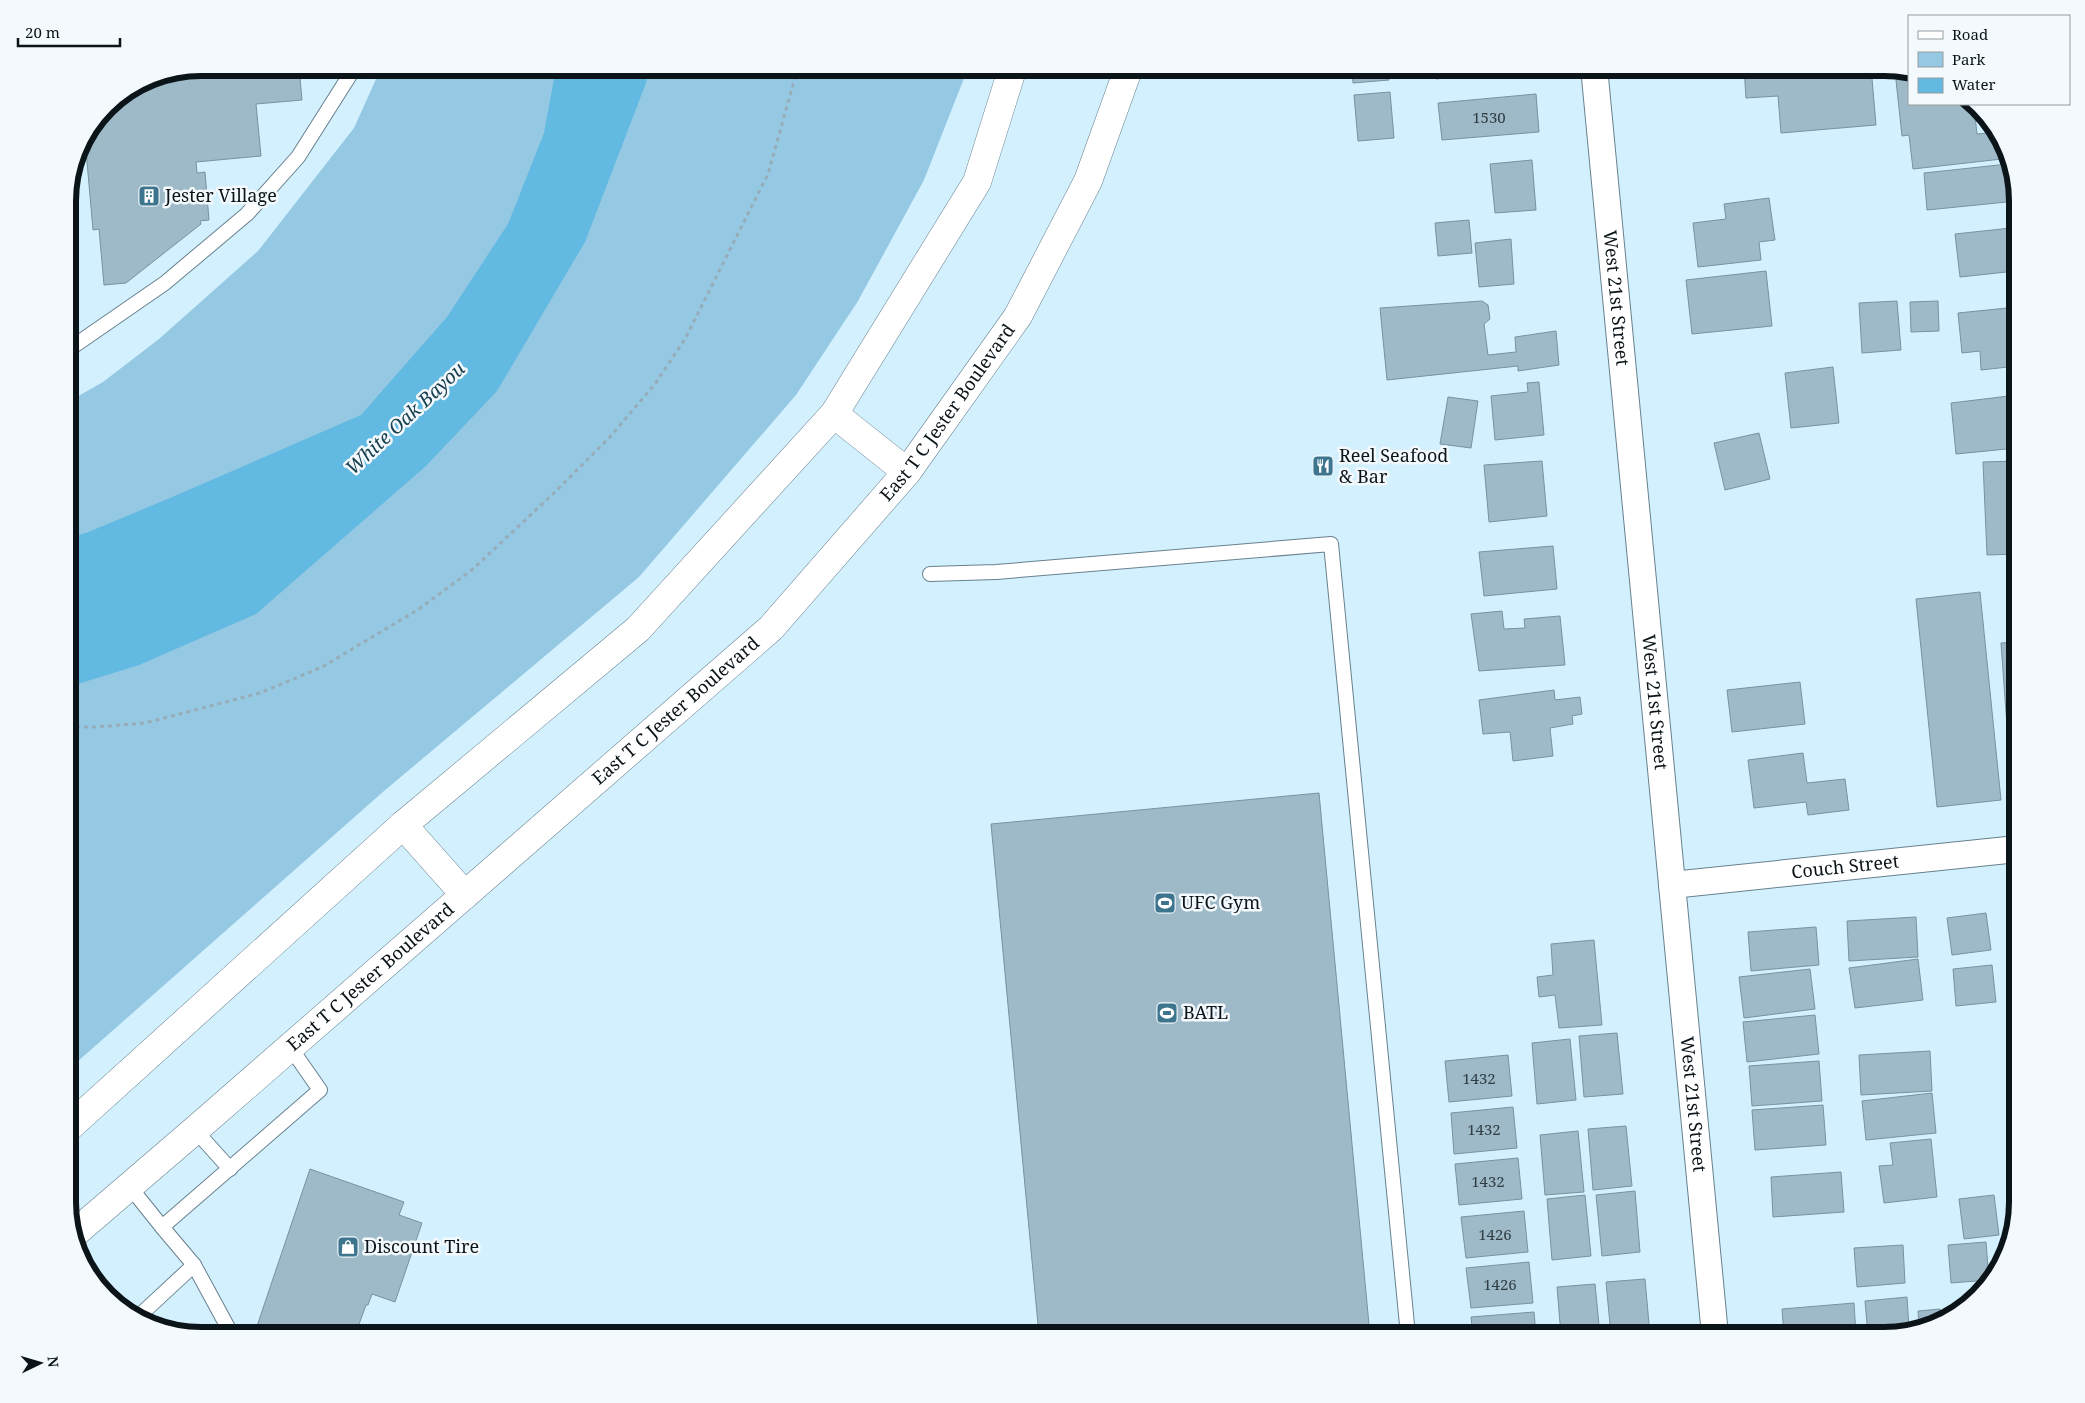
<svg xmlns="http://www.w3.org/2000/svg" width="2085" height="1403" font-family="'Noto Serif',serif">
  <rect width="100%" height="100%" fill="#d3f0fe"/>
  <path fill="#95c8e2" d="M381,68H968L924,180L858,301L796,395L639,577L384,791L68,1070V402L103,382L159,339L258,251L354,128Z"/>
  <path fill="#62b9e1" d="M556,68H649L646,83L585,242L497,391L426,466L256,614L139,665L68,687V538L86,533L170,498L361,415L447,317L508,224L544,133Z"/>
  <g fill="#9eb9c7" stroke="#78929f">
    <path d="M201,67H299L302,100L256,104L261,156L196,162L197,173L205,172L209,220L200,221L201,224L126,283L104,285L99,229L93,230L85,139L107,106L150,78Z"/>
    <path d="M1352,67H1388L1389,80L1353,83Z"/>
    <path d="M1435,67H1535L1536,68L1436,79Z"/>
    <path d="M1744,67H1871L1876,125L1781,133L1778,96L1746,98Z"/>
    <path d="M1895,71L1909,75V104H1971L1981,115L1975,116L1977,134L1997,132L1999,134L2002,159L1913,169L1909,135L1902,136Z"/>
    <path d="M1390,92L1394,138L1358,141L1354,95Z"/>
    <path d="M1536,94L1539,132L1442,140L1438,103Z"/>
    <path d="M1532,160L1536,210L1495,213L1490,164Z"/>
    <path d="M2008,164L2017,201L1927,210L1924,173Z"/>
    <path d="M1769,198L1775,240L1759,242L1761,260L1698,267L1693,223L1726,219L1724,204Z"/>
    <path d="M1469,220L1472,253L1438,256L1435,223Z"/>
    <path d="M2011,228L2016,271L1960,277L1955,234Z"/>
    <path d="M1511,239L1514,284L1479,287L1475,243Z"/>
    <path d="M1766,271L1772,326L1692,334L1686,280Z"/>
    <path d="M1482,301L1488,305L1490,319L1484,324L1488,355L1516,352L1515,337L1556,331L1559,365L1518,371V366L1387,380L1380,308Z"/>
    <path d="M1897,301L1901,350L1862,353L1859,303Z"/>
    <path d="M1938,301L1939,331L1911,332L1910,302Z"/>
    <path d="M2017,307V366L1981,370L1980,351L1962,353L1958,313Z"/>
    <path d="M1833,367L1839,423L1791,428L1785,373Z"/>
    <path d="M1539,382L1544,435L1495,440L1491,396L1528,392L1527,383Z"/>
    <path d="M2017,395V448L1956,454L1951,403Z"/>
    <path d="M1448,397L1478,401L1471,448L1440,444Z"/>
    <path d="M1759,433L1770,479L1725,490L1714,443Z"/>
    <path d="M1542,461L1547,516L1489,522L1484,465Z"/>
    <path d="M2017,461V554L1987,555L1983,462Z"/>
    <path d="M1553,546L1557,589L1484,596L1479,552Z"/>
    <path d="M1980,592L2001,800L1937,807L1916,599Z"/>
    <path d="M1502,611L1504,629L1525,628L1524,619L1560,616L1565,665L1479,671L1471,614Z"/>
    <path d="M2017,642V739L2008,740L2001,643Z"/>
    <path d="M1800,682L1805,724L1732,732L1727,690Z"/>
    <path d="M1554,690L1555,700L1580,697L1582,714L1572,716L1573,724L1550,728L1553,756L1513,761L1510,732L1483,734L1479,700Z"/>
    <path d="M1803,753L1807,783L1845,779L1849,810L1808,815L1806,802L1754,808L1748,760Z"/>
    <path d="M1319,793L1370,1335H1039L991,824Z"/>
    <path d="M1986,913L1991,950L1952,955L1947,918Z"/>
    <path d="M1916,917L1918,957L1849,961L1847,921Z"/>
    <path d="M1816,927L1819,965L1751,971L1748,932Z"/>
    <path d="M1594,940L1602,1025L1559,1028L1555,995L1539,997L1537,977L1553,975L1551,944Z"/>
    <path d="M1918,959L1923,1000L1855,1008L1849,968Z"/>
    <path d="M1992,965L1996,1002L1956,1006L1953,969Z"/>
    <path d="M1810,969L1815,1009L1744,1018L1739,977Z"/>
    <path d="M1815,1015L1819,1054L1747,1062L1743,1022Z"/>
    <path d="M1617,1033L1623,1094L1584,1097L1579,1036Z"/>
    <path d="M1570,1039L1576,1100L1537,1104L1532,1043Z"/>
    <path d="M1930,1051L1932,1091L1861,1095L1859,1055Z"/>
    <path d="M1508,1055L1512,1096L1449,1102L1445,1061Z"/>
    <path d="M1819,1061L1822,1101L1752,1106L1749,1066Z"/>
    <path d="M1932,1093L1936,1133L1866,1140L1862,1101Z"/>
    <path d="M1823,1105L1826,1145L1755,1150L1752,1110Z"/>
    <path d="M1513,1107L1517,1148L1454,1154L1451,1113Z"/>
    <path d="M1626,1126L1632,1186L1593,1190L1588,1129Z"/>
    <path d="M1578,1131L1584,1192L1545,1195L1540,1135Z"/>
    <path d="M1931,1139L1937,1197L1884,1203L1879,1166L1893,1165L1890,1143Z"/>
    <path d="M1518,1158L1522,1199L1459,1205L1455,1164Z"/>
    <path d="M310,1169L404,1202L399,1215L422,1223L395,1302L372,1294L368,1305H366L358,1327L344,1335H264L255,1332Z"/>
    <path d="M1841,1172L1844,1212L1773,1217L1771,1177Z"/>
    <path d="M1635,1191L1640,1252L1602,1256L1596,1195Z"/>
    <path d="M1585,1195L1591,1256L1552,1260L1547,1199Z"/>
    <path d="M1994,1195L1999,1235L1964,1239L1959,1199Z"/>
    <path d="M1524,1211L1528,1252L1466,1258L1461,1217Z"/>
    <path d="M1986,1242L1989,1280L1951,1283L1948,1245Z"/>
    <path d="M1903,1245L1905,1283L1857,1287L1854,1248Z"/>
    <path d="M1529,1262L1533,1303L1471,1308L1466,1268Z"/>
    <path d="M1645,1279L1650,1335H1611L1606,1282Z"/>
    <path d="M1595,1284L1600,1335H1561L1557,1287Z"/>
    <path d="M1907,1297L1909,1329L1884,1335H1868L1865,1301Z"/>
    <path d="M1854,1303L1856,1335H1784L1782,1309Z"/>
    <path d="M1940,1309L1941,1320L1919,1326L1918,1311Z"/>
    <path d="M1534,1312L1536,1335H1473L1471,1317Z"/>
  </g>
  <g fill="none" stroke-linecap="round" stroke-linejoin="round">
    <g stroke="#67808e" stroke-width="16">
      <g id="lane">
        <path d="M68,350L165,283L247,214L298,157L355,67"/>
        <path d="M930,574L996,572L1331,544L1408,1335"/>
        <path d="M195,1130L230,1169"/>
        <path d="M130,1187L162,1227L320,1090L290,1047"/>
        <path d="M162,1227L194,1265L232,1335"/>
        <path d="M139,1316L194,1265"/>
      </g>
    </g>
    <g stroke="#67808e" stroke-width="28">
      <g id="street">
        <path id="s1" d="M1594,67L1715,1335"/>
        <path id="s2" d="M1672,885L2017,849"/>
      </g>
    </g>
    <g stroke="#67808e" stroke-width="29">
      <g id="secondary">
        <path d="M834,414L907,472"/>
        <path d="M403,825L465,895"/>
        <path d="M68,1128L403,825L638,629L834,414L977,182L1013,67"/>
        <path id="s3" d="M75,1233L195,1130L771,628L907,472L1018,316L1088,181L1129,67"/>
      </g>
    </g>
    <g stroke="#96adb9" stroke-width="3" stroke-dasharray="4 4" stroke-linecap="butt">
      <path d="M68,727H95L145,723L260,693L322,667L419,609L473,569L555,492L609,438L655,384L685,339L768,174L798,67"/>
      <path d="M68,1177L78,1191"/>
    </g>
    <use href="#lane" stroke="#fff" stroke-width="14"/>
    <use href="#street" stroke="#fff" stroke-width="26"/>
    <use href="#secondary" stroke="#fff" stroke-width="28"/>
  </g>
  <defs>
    <g id="building-square" transform="scale(1.125)"><rect x="-9" y="-9" width="18" height="18" rx="4" fill="#3d758f" stroke="#f3f9fc"/><path d="M-4-6H4V6H1V3H-1V6H-4ZM-2.5-4.3h1.7v1.8h-1.7ZM.8-4.3h1.7v1.8H.8ZM-2.5-1h1.7V.8h-1.7ZM.8-1h1.7V.8H.8Z" fill="#fff"/></g>
    <g id="restaurant-square" transform="scale(1.125)"><rect x="-9" y="-9" width="18" height="18" rx="4" fill="#3d758f" stroke="#f3f9fc"/><path d="M-5-6h1v4h1v-4h1v4h1v-4h1v5L-1.5 .5V6h-2V.5L-5-1ZM5-6V6H3V1.5H1.5Q1.5-4 5-6Z" fill="#fff"/></g>
    <g id="stadium-square" transform="scale(1.125)"><rect x="-9" y="-9" width="18" height="18" rx="4" fill="#3d758f" stroke="#f3f9fc"/><path d="M0-5a6.5 5 0 1 0 0 10a6.5 5 0 1 0 0-10ZM-3.5-1.8h7v3.6h-7Z" fill="#fff"/></g>
    <g id="shop-square" transform="scale(1.125)"><rect x="-9" y="-9" width="18" height="18" rx="4" fill="#3d758f" stroke="#f3f9fc"/><path d="M-5-2.5h2.3a2.7 3.5 0 0 1 5.4 0H5L5.5 6h-11ZM-1.5-2.5h3a1.5 2.3 0 0 0-3 0Z" fill="#fff"/></g>
  </defs>
  <g fill-rule="evenodd">
    <use href="#building-square" x="149" y="196"/>
    <use href="#restaurant-square" x="1323" y="466"/>
    <use href="#stadium-square" x="1165" y="903"/>
    <use href="#stadium-square" x="1167" y="1013"/>
    <use href="#shop-square" x="348" y="1247"/>
  </g>
  <g text-anchor="middle" stroke-width="5" stroke-linejoin="round" paint-order="stroke">
    <g font-size="15" fill="#2f3d44">
      <text x="1489" y="123">1530</text>
      <text x="1479" y="1084">1432</text>
      <text x="1484" y="1135">1432</text>
      <text x="1488" y="1187">1432</text>
      <text x="1495" y="1240">1426</text>
      <text x="1500" y="1290">1426</text>
    </g>
    <g font-size="18" fill="#0a1419" stroke="#f3f9fc" text-anchor="start">
      <text x="165" y="202">Jester Village</text>
      <text x="1339" y="462">Reel Seafood<tspan x="1339" dy="21">&amp; Bar</tspan></text>
      <text x="1181" y="909">UFC Gym</text>
      <text x="1183" y="1019">BATL</text>
      <text x="364" y="1253">Discount Tire</text>
    </g>
    <g font-size="18" fill="#0a1419" stroke="#f3f9fc">
      <text dy="6" stroke="none"><textPath href="#s1" startOffset="232">West 21st Street</textPath></text>
      <text dy="6" stroke="none"><textPath href="#s3" startOffset="1201">East T C Jester Boulevard</textPath></text>
      <text dy="6" stroke="none"><textPath href="#s1" startOffset="638">West 21st Street</textPath></text>
      <text dy="6" stroke="none"><textPath href="#s3" startOffset="796">East T C Jester Boulevard</textPath></text>
      <text dy="6" stroke="none"><textPath href="#s2" startOffset="174">Couch Street</textPath></text>
      <text dy="6" stroke="none"><textPath href="#s3" startOffset="391">East T C Jester Boulevard</textPath></text>
      <text dy="6" stroke="none"><textPath href="#s1" startOffset="1042">West 21st Street</textPath></text>
    </g>
    <g font-size="19" font-style="italic" fill="#1a4152" stroke="#f3f9fc">
      <text transform="translate(405 418) rotate(-43)" y="7">White Oak Bayou</text>
    </g>
  </g>
  <path d="M0 0H2085V1403H0ZM201 76H1884A125 125 0 0 1 2009 201V1202A125 125 0 0 1 1884 1327H201A125 125 0 0 1 76 1202V201A125 125 0 0 1 201 76Z" fill="#f3f9fc" fill-rule="evenodd"/>
  <path fill="none" stroke="#0a1419" stroke-width="6" d="M201 76H1884A125 125 0 0 1 2009 201V1202A125 125 0 0 1 1884 1327H201A125 125 0 0 1 76 1202V201A125 125 0 0 1 201 76Z"/>
  <rect x="1908" y="15" width="162" height="90" fill="#f3f9fc" stroke="#969da1"/>
  <rect x="1918" y="31" width="25" height="8" fill="#ffffff" stroke="#969da1"/>
  <text x="1952" y="40" font-size="15" fill="#0a1419">Road</text>
  <rect x="1918" y="52" width="25" height="15" fill="#95c8e2" stroke="#969da1"/>
  <text x="1952" y="65" font-size="15" fill="#0a1419">Park</text>
  <rect x="1918" y="78" width="25" height="15" fill="#62b9e1" stroke="#969da1"/>
  <text x="1952" y="90" font-size="15" fill="#0a1419">Water</text>
  <g transform="translate(40 1363) rotate(85)" stroke="#f3f9fc" stroke-width="4" paint-order="stroke">
  <path d="M0-4L9 19L0 12L-9 19Z" fill="#0a1419"/>
  <text y="-8" font-size="14" font-weight="bold" text-anchor="middle" fill="#0a1419">N</text>
  </g>
  <path d="M18 38v8h102v-8" fill="none" stroke="#0a1419" stroke-width="2.5"/>
  <text x="25" y="38" font-size="15" fill="#0a1419" stroke="#f3f9fc" stroke-width="4" paint-order="stroke">20 m</text>
</svg>
